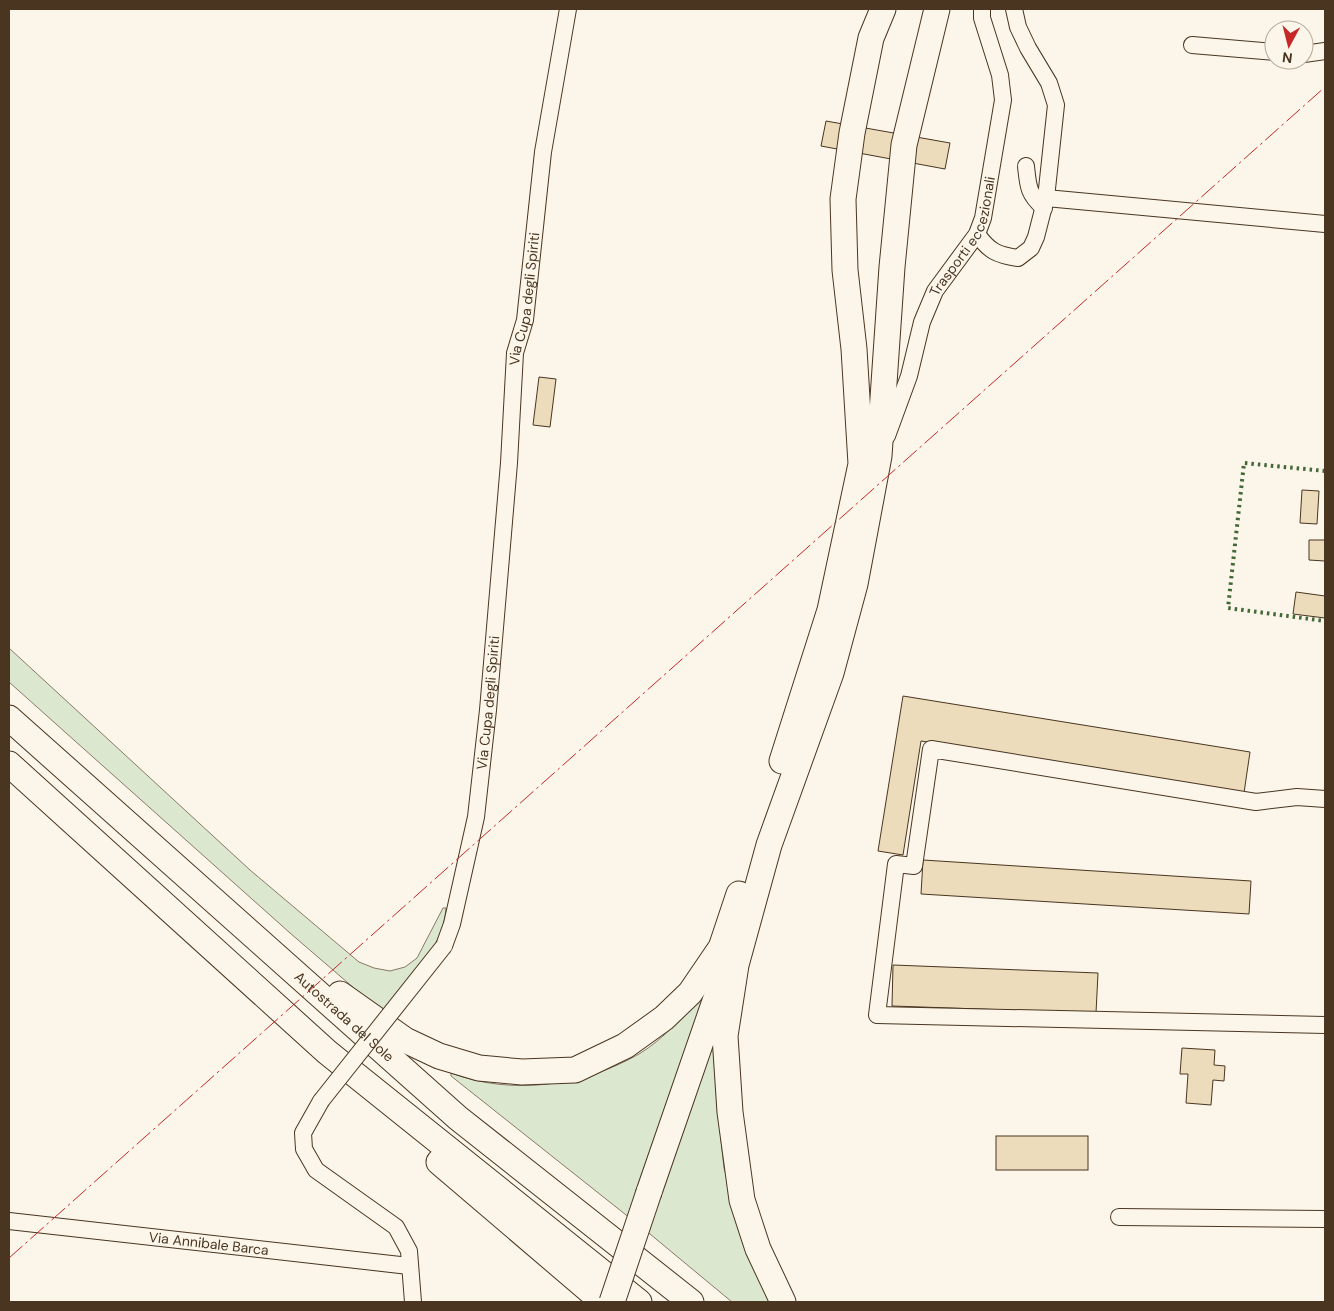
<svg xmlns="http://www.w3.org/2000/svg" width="1334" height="1311" font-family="'DM Sans',sans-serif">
  <rect width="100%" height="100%" fill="#fbf6e9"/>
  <g fill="#dce7d0" stroke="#887966">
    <path d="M9,648L250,870L359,962L374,968L390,971L405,967L417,958L443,908H446C443,950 410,980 385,1011L362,995L290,933L9,682Z"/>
    <path d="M703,995L706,998L659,1200L715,1031L718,1112L724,1168L738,1218L772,1302H732L650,1234L451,1076V1073C512,1096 583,1086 639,1054C664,1039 684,1015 703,995Z"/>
  </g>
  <g fill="#ecdcbc" stroke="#4a3520">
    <path d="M826,121L950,143L945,169L821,146Z"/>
    <path d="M539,377L556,379L550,427L533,425Z"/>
    <path d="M1302,490L1319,491L1317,524L1300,523Z"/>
    <path d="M1309,540H1325V561L1309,560Z"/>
    <path d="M1296,592L1325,596V618L1293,614Z"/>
    <path d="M903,696L1250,752L1244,793L921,741L903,855L878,851Z"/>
    <path d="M923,860L1251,881L1249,914L921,894Z"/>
    <path d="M893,965L1098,973L1096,1013L892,1006Z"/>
    <path d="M1182,1048L1215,1050L1214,1065L1225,1066L1224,1081L1213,1080L1211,1105L1186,1103L1188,1074H1180Z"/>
    <rect x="996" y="1136" width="92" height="34"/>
  </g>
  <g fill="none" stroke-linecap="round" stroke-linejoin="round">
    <g stroke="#4a3520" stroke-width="18">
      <g id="minor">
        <path d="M1014,9L1018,27L1028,48L1049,83L1056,105L1046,198"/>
        <path d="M1192,45L1274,52"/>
        <path d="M1304,54L1325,51"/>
        <path d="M1026,166C1028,186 1028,194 1044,208"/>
        <path d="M977,234C989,251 997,255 1018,258L1031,248L1036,237L1046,198L1325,224"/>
        <path id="s1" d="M887,436L909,376L922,322L935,291L977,234L983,218L1003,100L1000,75L982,18V9"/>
        <path d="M1325,799L1297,797L1256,802L931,749L914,866L896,864L877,1015L1325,1025"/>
        <path id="s2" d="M444,946L452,924L476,817L488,710L509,463L515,353L525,320L543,152L568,9"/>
        <path d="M321,1101L303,1133L304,1149L316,1170L396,1227L409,1251L413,1302"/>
        <path d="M1119,1217L1325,1219"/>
        <path id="s3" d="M9,1221L409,1266"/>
      </g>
    </g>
    <g stroke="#4a3520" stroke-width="27">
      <g id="highway">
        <path id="s4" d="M9,718L458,1118L691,1302"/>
        <path d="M782,761L830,610L861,464L854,349L845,270L843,199L852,133L871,38L883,9"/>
        <path d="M9,764L327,1052L639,1302"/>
        <path d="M716,986L722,945L739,894"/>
        <path d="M340,994L405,1040L439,1056L479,1068L522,1072L575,1070L625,1046L664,1018L690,993L720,949"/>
        <path d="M439,1162L603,1302"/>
        <path d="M649,1192L724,975"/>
        <path d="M783,1302L758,1249L742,1200L730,1112L725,1036L736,965L769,845L831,673L855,584L879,456L892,267L904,145L937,9"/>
      </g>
    </g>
    <use href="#minor" stroke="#fbf6e9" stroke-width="16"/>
    <use href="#highway" stroke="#fbf6e9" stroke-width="25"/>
    <g stroke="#4a3520" stroke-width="18" stroke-linecap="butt">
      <path id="minor-bridge" d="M321,1101L444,946"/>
    </g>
    <g stroke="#4a3520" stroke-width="27" stroke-linecap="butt">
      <path id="highway-bridge" d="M612,1302L649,1192"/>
    </g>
    <use href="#minor-bridge" stroke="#fbf6e9" stroke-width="16"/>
    <use href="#highway-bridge" stroke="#fbf6e9" stroke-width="25"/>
    <path stroke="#436837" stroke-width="4" stroke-dasharray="2.5 4" stroke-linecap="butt" d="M1325,471L1244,463L1228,608L1325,621"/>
    <path stroke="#c62828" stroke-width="1" stroke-dasharray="18 4 2.5 4" stroke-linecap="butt" d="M9,1258L1325,87"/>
  </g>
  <g text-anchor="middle" stroke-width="4" stroke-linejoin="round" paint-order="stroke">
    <g font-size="14" fill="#4a3520" stroke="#fbf6e9">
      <text dy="5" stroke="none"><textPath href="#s1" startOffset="216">Trasporti eccezionali</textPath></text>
      <text dy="5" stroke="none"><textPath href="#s2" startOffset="654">Via Cupa degli Spiriti</textPath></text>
      <text dy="5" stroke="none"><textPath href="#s2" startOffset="248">Via Cupa degli Spiriti</textPath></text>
      <text dy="5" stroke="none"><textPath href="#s4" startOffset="449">Autostrada del Sole</textPath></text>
      <text dy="5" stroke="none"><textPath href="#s3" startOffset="201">Via Annibale Barca</textPath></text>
    </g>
  </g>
  <rect width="1334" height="1311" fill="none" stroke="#4a3520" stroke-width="20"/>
  <g transform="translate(1289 45) rotate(187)"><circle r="24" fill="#fbf6e9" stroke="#b4a999"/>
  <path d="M0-4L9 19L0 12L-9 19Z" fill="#c62828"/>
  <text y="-8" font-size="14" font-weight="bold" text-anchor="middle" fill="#4a3520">N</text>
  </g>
</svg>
